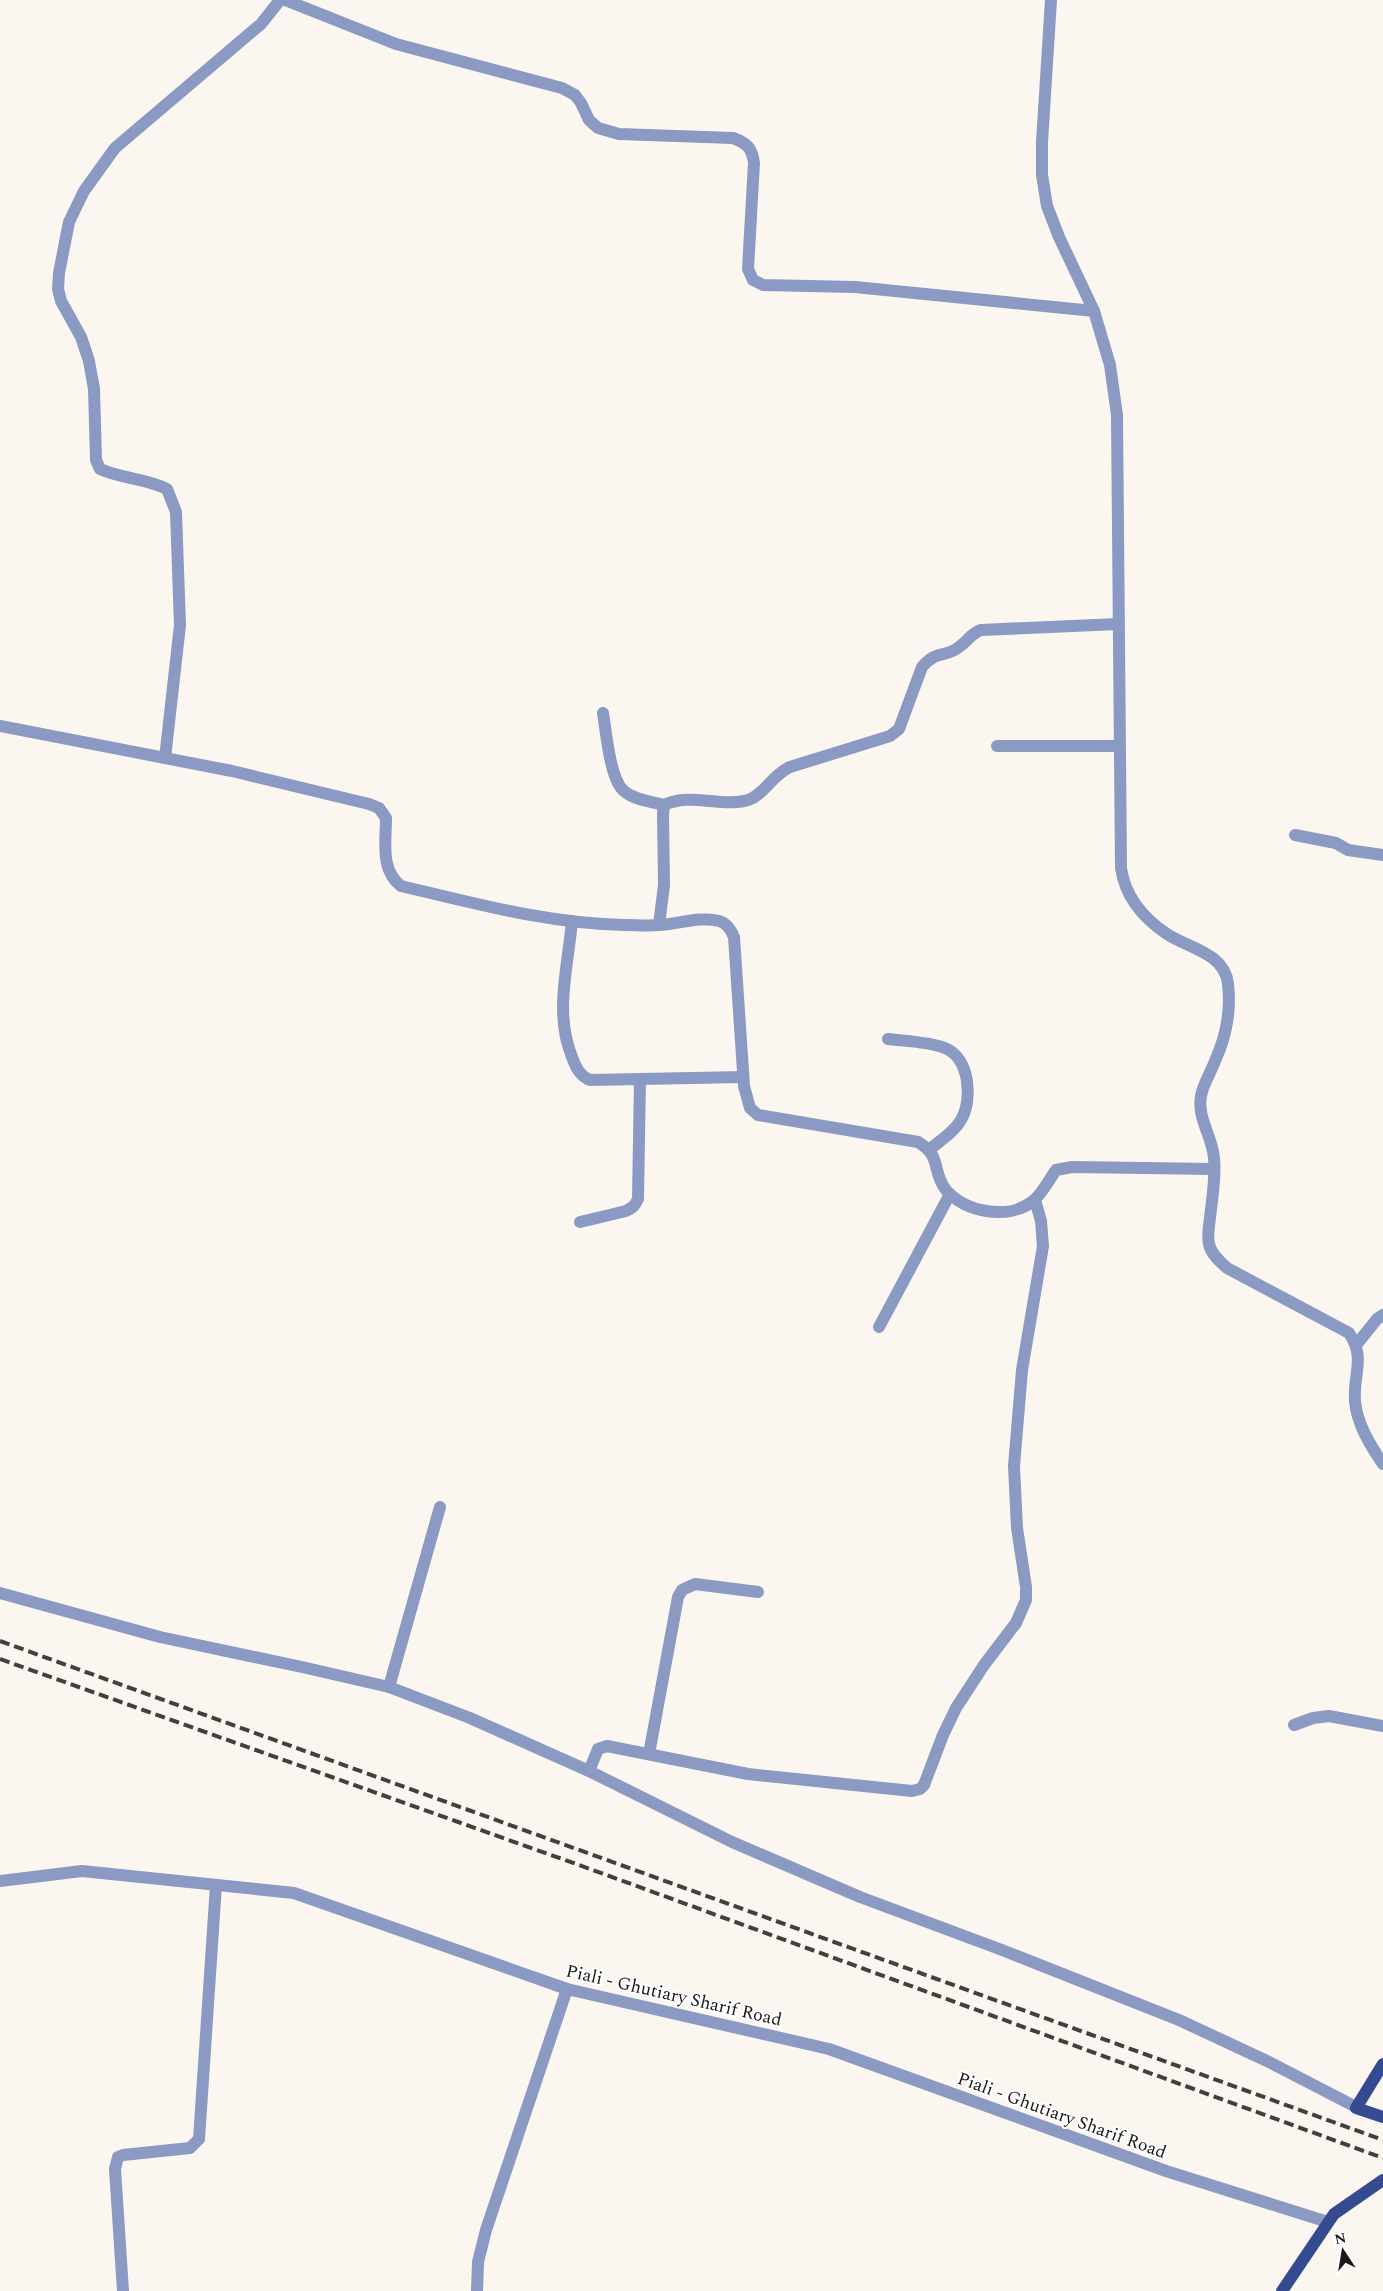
<svg xmlns="http://www.w3.org/2000/svg" width="1383" height="2291" font-family="Spectral,serif">
  <rect width="100%" height="100%" fill="#fcf6f1"/>
  <g fill="none" stroke-linecap="round" stroke-linejoin="round">
    <g stroke="#8a9ac3" stroke-width="12">
      <path d="M285,0L396,44L562,88L575,95L581,103L589,120L598,128L619,134L733,138C747,143 752,148 754,163L748,269L753,280L763,285L855,287L1094,311"/>
      <path d="M1051,0L1042,142V175L1047,206L1059,237L1094,311L1110,365L1117,415L1121,868C1125,896 1143,918 1167,934C1188,948 1225,953 1228,984C1231,1010 1226,1037 1215,1061C1211,1072 1203,1084 1201,1096C1197,1119 1212,1135 1214,1158C1216,1178 1212,1198 1210,1218C1209,1226 1207,1236 1209,1244C1211,1254 1220,1262 1227,1268L1349,1333C1366,1358 1353,1373 1355,1401C1357,1424 1370,1445 1383,1464"/>
      <path d="M603,713C606,731 610,780 624,791C634,800 652,802 664,805"/>
      <path d="M0,726L232,771L369,804L379,808L386,818C386,842 380,870 401,886C474,903 549,924 625,925C636,925 648,926 659,925C678,924 701,916 719,921C727,923 731,930 734,937L744,1086L750,1108L758,1115L918,1142C943,1157 931,1171 946,1190C965,1213 1010,1220 1033,1201C1042,1194 1049,1180 1056,1170L1072,1167L1214,1169"/>
      <path d="M997,746H1119"/>
      <path d="M165,758L180,625L176,512L167,489C146,478 122,479 100,469L96,460L94,389L89,361L81,337L61,301L58,289L59,273L69,222L84,191L115,148L261,24L280,0"/>
      <path d="M1295,835L1336,843L1348,850L1383,855"/>
      <path d="M572,921C568,967 554,1013 572,1057C576,1068 580,1076 590,1080L743,1077"/>
      <path d="M659,925L664,885L663,814L664,805C691,792 721,808 748,800C765,794 772,775 790,767L890,736L899,729L922,667C937,649 946,658 959,647C968,641 970,634 981,630L1118,624"/>
      <path d="M888,1039C904,1041 931,1042 945,1048C970,1058 973,1100 961,1120C954,1132 940,1141 930,1149"/>
      <path d="M580,1222L626,1211C632,1208 635,1206 638,1199L640,1079"/>
      <path d="M879,1327L950,1194"/>
      <path d="M1357,1344L1377,1319L1383,1315"/>
      <path d="M0,1593L160,1637L302,1667L389,1687L470,1718L589,1771L732,1842L860,1897L1002,1950L1179,2020L1267,2061L1356,2107"/>
      <path d="M389,1687L440,1507"/>
      <path d="M1294,1725L1313,1718L1329,1716L1383,1726"/>
      <path d="M649,1754L678,1597L682,1590L695,1584L758,1592"/>
      <path d="M589,1771L598,1749L607,1746L748,1774L912,1791L920,1789L924,1785L943,1735L956,1708L984,1665L1016,1623L1026,1600V1587L1017,1528L1014,1466L1022,1370L1043,1246L1041,1221L1035,1200"/>
      <path d="M0,1881L82,1871L294,1893L567,1989L829,2049L1166,2171L1328,2222"/>
      <path d="M123,2291L115,2169L118,2157L123,2155L190,2148L199,2139L216,1885"/>
      <path d="M477,2291L478,2262L486,2230L567,1989"/>
    </g>
    <g stroke="#344b91" stroke-width="12">
      <path d="M1383,2064L1356,2108L1383,2117"/>
      <path d="M1282,2291L1334,2214L1383,2180"/>
    </g>
    <g stroke="#42403e" stroke-width="4" stroke-dasharray="10 5" stroke-linecap="butt">
      <path d="M0,1641L1383,2140"/>
      <path d="M0,1659L579,1865L1383,2158"/>
    </g>
  </g>
  <g text-anchor="middle" stroke-width="4" stroke-linejoin="round" paint-order="stroke">
    <g font-size="18" fill="#1a1817" stroke="#fff">
      <text transform="translate(674 1995) rotate(13)" y="6">Piali - Ghutiary Sharif Road</text>
      <text transform="translate(1062 2115) rotate(20)" y="6">Piali - Ghutiary Sharif Road</text>
    </g>
  </g>
  <g transform="translate(1343 2251) rotate(348)" stroke="#ffffff" stroke-width="4" paint-order="stroke">
  <path d="M0-4L9 19L0 12L-9 19Z" fill="#1a1817"/>
  <text y="-8" font-size="14" font-weight="bold" text-anchor="middle" fill="#1a1817">N</text>
  </g>
</svg>
